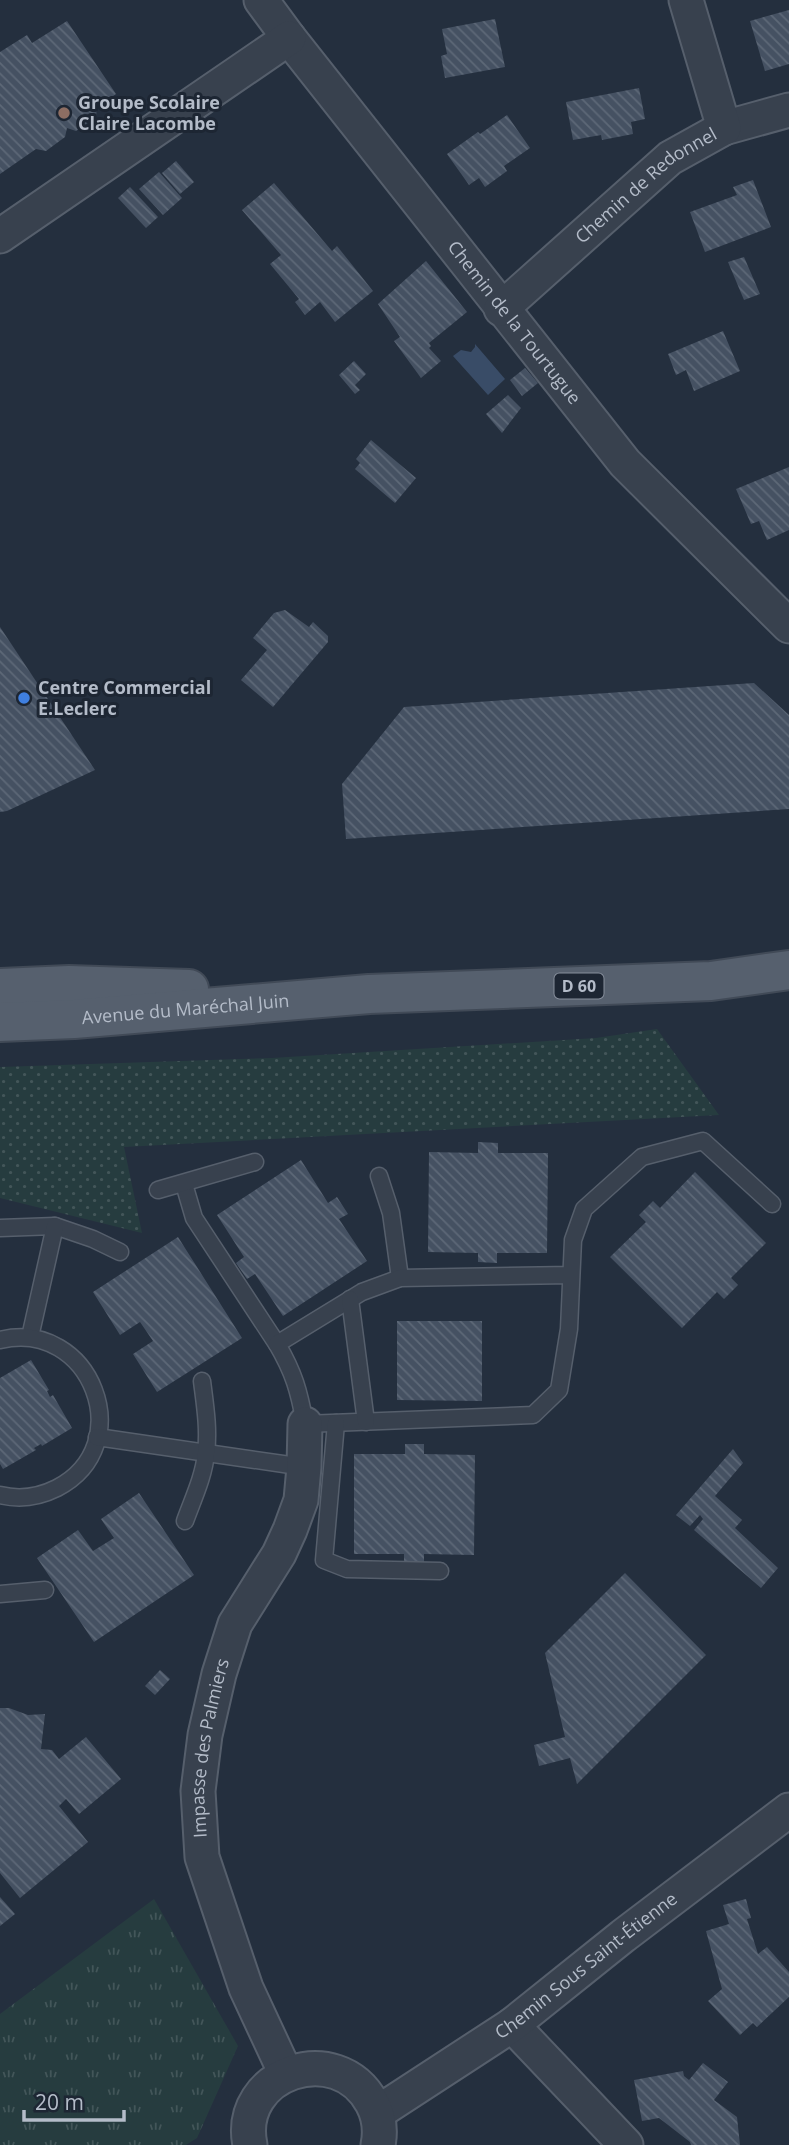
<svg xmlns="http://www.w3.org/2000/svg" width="789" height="2145" font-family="'Open Sans',sans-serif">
  <defs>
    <pattern id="grass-dots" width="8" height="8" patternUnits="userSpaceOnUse" patternTransform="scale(1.75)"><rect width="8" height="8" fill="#263c3f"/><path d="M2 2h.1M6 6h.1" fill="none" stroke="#435659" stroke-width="1.8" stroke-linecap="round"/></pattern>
    <pattern id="park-tufts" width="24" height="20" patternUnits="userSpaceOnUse" patternTransform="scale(1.75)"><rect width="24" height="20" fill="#263c3f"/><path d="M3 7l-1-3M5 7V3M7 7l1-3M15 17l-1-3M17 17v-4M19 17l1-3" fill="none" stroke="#435659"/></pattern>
    <pattern id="building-back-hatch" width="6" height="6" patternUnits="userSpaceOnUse" patternTransform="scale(1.75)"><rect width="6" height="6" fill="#455162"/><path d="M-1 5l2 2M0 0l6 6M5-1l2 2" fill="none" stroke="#5d6877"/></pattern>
  </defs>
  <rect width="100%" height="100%" fill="#242f3e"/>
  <path fill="url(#grass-dots)" d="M657,1029L719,1115L124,1147L142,1233L0,1198V1067L272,1058L596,1038Z"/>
  <path fill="url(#park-tufts)" d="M154,1899L238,2046L197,2138L186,2145H0V2014Z"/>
  <path fill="#394c67" d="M475,344L505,379L488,395L453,356L461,350L471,352L475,347Z"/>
  <g fill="url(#building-back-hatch)">
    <path d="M789,10V64L765,71L750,21Z"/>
    <path d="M495,19L505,67L445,78L441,56L447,54L442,29Z"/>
    <path d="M67,21L116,94L97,107L96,117L76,131L67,128L65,137L46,151L36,149L0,174V52L27,35L32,43Z"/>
    <path d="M639,88L645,119L631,122L633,134L602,140L601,135L573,140L566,102Z"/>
    <path d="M507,115L530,148L504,166L507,171L485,187L479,178L469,185L447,154L478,132L480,134Z"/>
    <path d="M176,161L194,182L180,194L162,173Z"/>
    <path d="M159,172L182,198L163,215L139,189Z"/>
    <path d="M753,180L771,227L705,252L690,212L737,195L733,187Z"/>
    <path d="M274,183L332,251L337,246L373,291L335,322L320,302L305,315L295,302L299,299L270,264L281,255L242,210Z"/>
    <path d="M130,187L158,217L146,228L118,198Z"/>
    <path d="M744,257L760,294L744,300L728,262Z"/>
    <path d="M426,261L467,312L429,343L431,346L429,348L441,361L421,378L394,341L400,337L378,304Z"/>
    <path d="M723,331L740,371L694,391L686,370L676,375L668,354Z"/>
    <path d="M354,361L366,374L355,385L360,390L355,394L339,375Z"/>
    <path d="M525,368L538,383L522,396L510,380Z"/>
    <path d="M508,395L521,408L502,433L486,414Z"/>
    <path d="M371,440L416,478L395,503L355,469L360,463L356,459Z"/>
    <path d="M789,467V530L767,540L759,521L751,524L736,489Z"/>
    <path d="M285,610L309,627L313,622L328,636V642L273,707L241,680L267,650L253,638L274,613Z"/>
    <path d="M0,627L95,770L7,811L0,812Z"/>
    <path d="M754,683L789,715V809L346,839L342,784L404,707Z"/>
    <path d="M478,1142L498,1143V1153H548L547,1253H497V1263L478,1262V1253L428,1252L429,1152L478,1153Z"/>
    <path d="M301,1160L328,1203L337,1197L348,1214L339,1219L367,1261L283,1316L255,1274L247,1279L236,1263L244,1257L217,1215Z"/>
    <path d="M695,1172L766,1243L731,1278L738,1285L724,1299L717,1292L682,1328L610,1257L646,1222L639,1215L653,1201L660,1208Z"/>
    <path d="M178,1237L242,1338L157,1392L133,1354L153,1341L140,1322L120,1335L93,1292Z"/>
    <path d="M397,1321H482V1401L397,1400Z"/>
    <path d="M31,1360L49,1390L47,1391L50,1397L53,1395L72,1428L42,1446L41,1444L34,1448L36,1450L3,1469L0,1464V1378Z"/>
    <path d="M405,1444H424V1454L475,1455L474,1555L424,1554V1565L404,1564V1554H354V1454H405Z"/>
    <path d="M733,1449L743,1463L715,1496L742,1520L735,1528L778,1568L761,1588L694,1530L703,1519L700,1515L690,1526L676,1515Z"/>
    <path d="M139,1493L194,1575L94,1642L37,1558L78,1530L93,1551L114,1538L101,1519Z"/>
    <path d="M625,1573L706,1655L577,1784L570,1758L539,1766L534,1745L565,1737L545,1653Z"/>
    <path d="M160,1670L170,1679L155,1695L145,1686Z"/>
    <path d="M0,1708H9L28,1715L45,1714L41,1749L52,1750L59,1759L86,1737L121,1779L79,1814L66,1799L59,1806L88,1842L20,1898L0,1873Z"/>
    <path d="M0,1897L15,1914L0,1926Z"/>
    <path d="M746,1899L751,1918L747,1919L758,1954L767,1947L789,1972V1997L757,2027L753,2023L740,2035L708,2001L722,1989L706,1931L729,1924L723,1905Z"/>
    <path d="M703,2063L728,2082L714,2100L737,2117L740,2145H691L690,2142L659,2118L642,2121L634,2080L683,2071L684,2076L689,2080Z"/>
  </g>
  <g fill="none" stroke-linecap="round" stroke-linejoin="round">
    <g stroke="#565f6c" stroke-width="19">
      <g id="lane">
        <path d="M379,1176L391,1213L400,1278"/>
        <path d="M184,1184L194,1218L277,1344"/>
        <path d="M158,1190L255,1162"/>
        <path d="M0,1228L55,1226L93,1239L120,1252"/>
        <path d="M571,1275L400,1278L362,1292L277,1344C294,1373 299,1391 305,1424L533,1415L559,1390L569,1329L573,1240L584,1209L642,1157L703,1141L772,1204"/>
        <path d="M350,1299L366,1422"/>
        <path d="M30,1337L55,1226"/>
        <path d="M0,1340C91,1318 140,1445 57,1488C39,1497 20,1500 0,1495"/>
        <path d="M336,1423L324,1560L347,1569L440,1571"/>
        <path d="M97,1437L304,1467"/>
        <path d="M185,1521C193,1499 204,1476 206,1453C209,1429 205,1405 202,1381"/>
        <path d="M0,1594L45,1590"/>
      </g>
    </g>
    <g stroke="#565f6c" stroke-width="37">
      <g id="street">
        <path id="s1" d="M261,0L289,38L625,463L789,626"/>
        <path d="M724,128L789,110"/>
        <path d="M0,236L289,38"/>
        <path id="s2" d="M501,309L670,158L724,128L686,0"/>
        <path d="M512,2025L626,2145"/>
        <path id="s3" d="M286,2074L246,1988L202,1857L198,1791L205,1735L219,1674L235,1624L279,1554L290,1530L301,1500L304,1467L305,1424"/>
        <path id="s4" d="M377,2113L512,2025L623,1936L789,1810"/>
        <path d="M250,2145C235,2073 337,2038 372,2103C379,2116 381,2130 378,2145"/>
      </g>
    </g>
    <g stroke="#414a57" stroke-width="42">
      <g id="primary">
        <path d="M0,988L69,985L189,989"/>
        <path id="s5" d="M0,1022L74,1019L369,994L711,981L789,970"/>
      </g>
    </g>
    <use href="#lane" stroke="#38414e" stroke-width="16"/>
    <use href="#street" stroke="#38414e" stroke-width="33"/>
    <use href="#primary" stroke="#56606e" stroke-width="38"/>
  </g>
  <circle fill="#8d6e63" stroke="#1d2633" stroke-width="2.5" cx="64" cy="113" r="7"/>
  <circle fill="#3f7fe0" stroke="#1d2633" stroke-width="2.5" cx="24" cy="698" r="7"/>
  <g text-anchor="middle" stroke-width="6" stroke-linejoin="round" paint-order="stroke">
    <rect fill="#1d2633" stroke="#878f9c" stroke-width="2" x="554.5" y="973.5" width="49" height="25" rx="5"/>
    <g font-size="16" font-weight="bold" fill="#b4bcc9">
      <text x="579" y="992">D 60</text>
    </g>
    <g font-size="18" font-weight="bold" fill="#b4bcc9" stroke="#1d2633" text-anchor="start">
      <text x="78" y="109">Groupe Scolaire<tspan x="78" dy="21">Claire Lacombe</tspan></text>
      <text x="38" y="694">Centre Commercial<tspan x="38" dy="21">E.Leclerc</tspan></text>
    </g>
    <g font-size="18" fill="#b4bcc9" stroke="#1d2633">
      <text dy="6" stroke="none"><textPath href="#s2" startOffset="191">Chemin de Redonnel</textPath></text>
      <text dy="6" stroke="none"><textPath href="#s1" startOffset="410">Chemin de la Tourtugue</textPath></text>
      <text dy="6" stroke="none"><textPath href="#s5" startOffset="186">Avenue du Maréchal Juin</textPath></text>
      <text dy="6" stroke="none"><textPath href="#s3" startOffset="343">Impasse des Palmiers</textPath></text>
      <text dy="6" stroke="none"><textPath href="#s4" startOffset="256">Chemin Sous Saint-Étienne</textPath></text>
    </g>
  </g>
  <path d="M24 2110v10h100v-10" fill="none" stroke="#b4bcc9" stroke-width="3.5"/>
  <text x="35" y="2110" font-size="21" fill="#b4bcc9" stroke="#1d2633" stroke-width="5" paint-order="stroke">20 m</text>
</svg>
